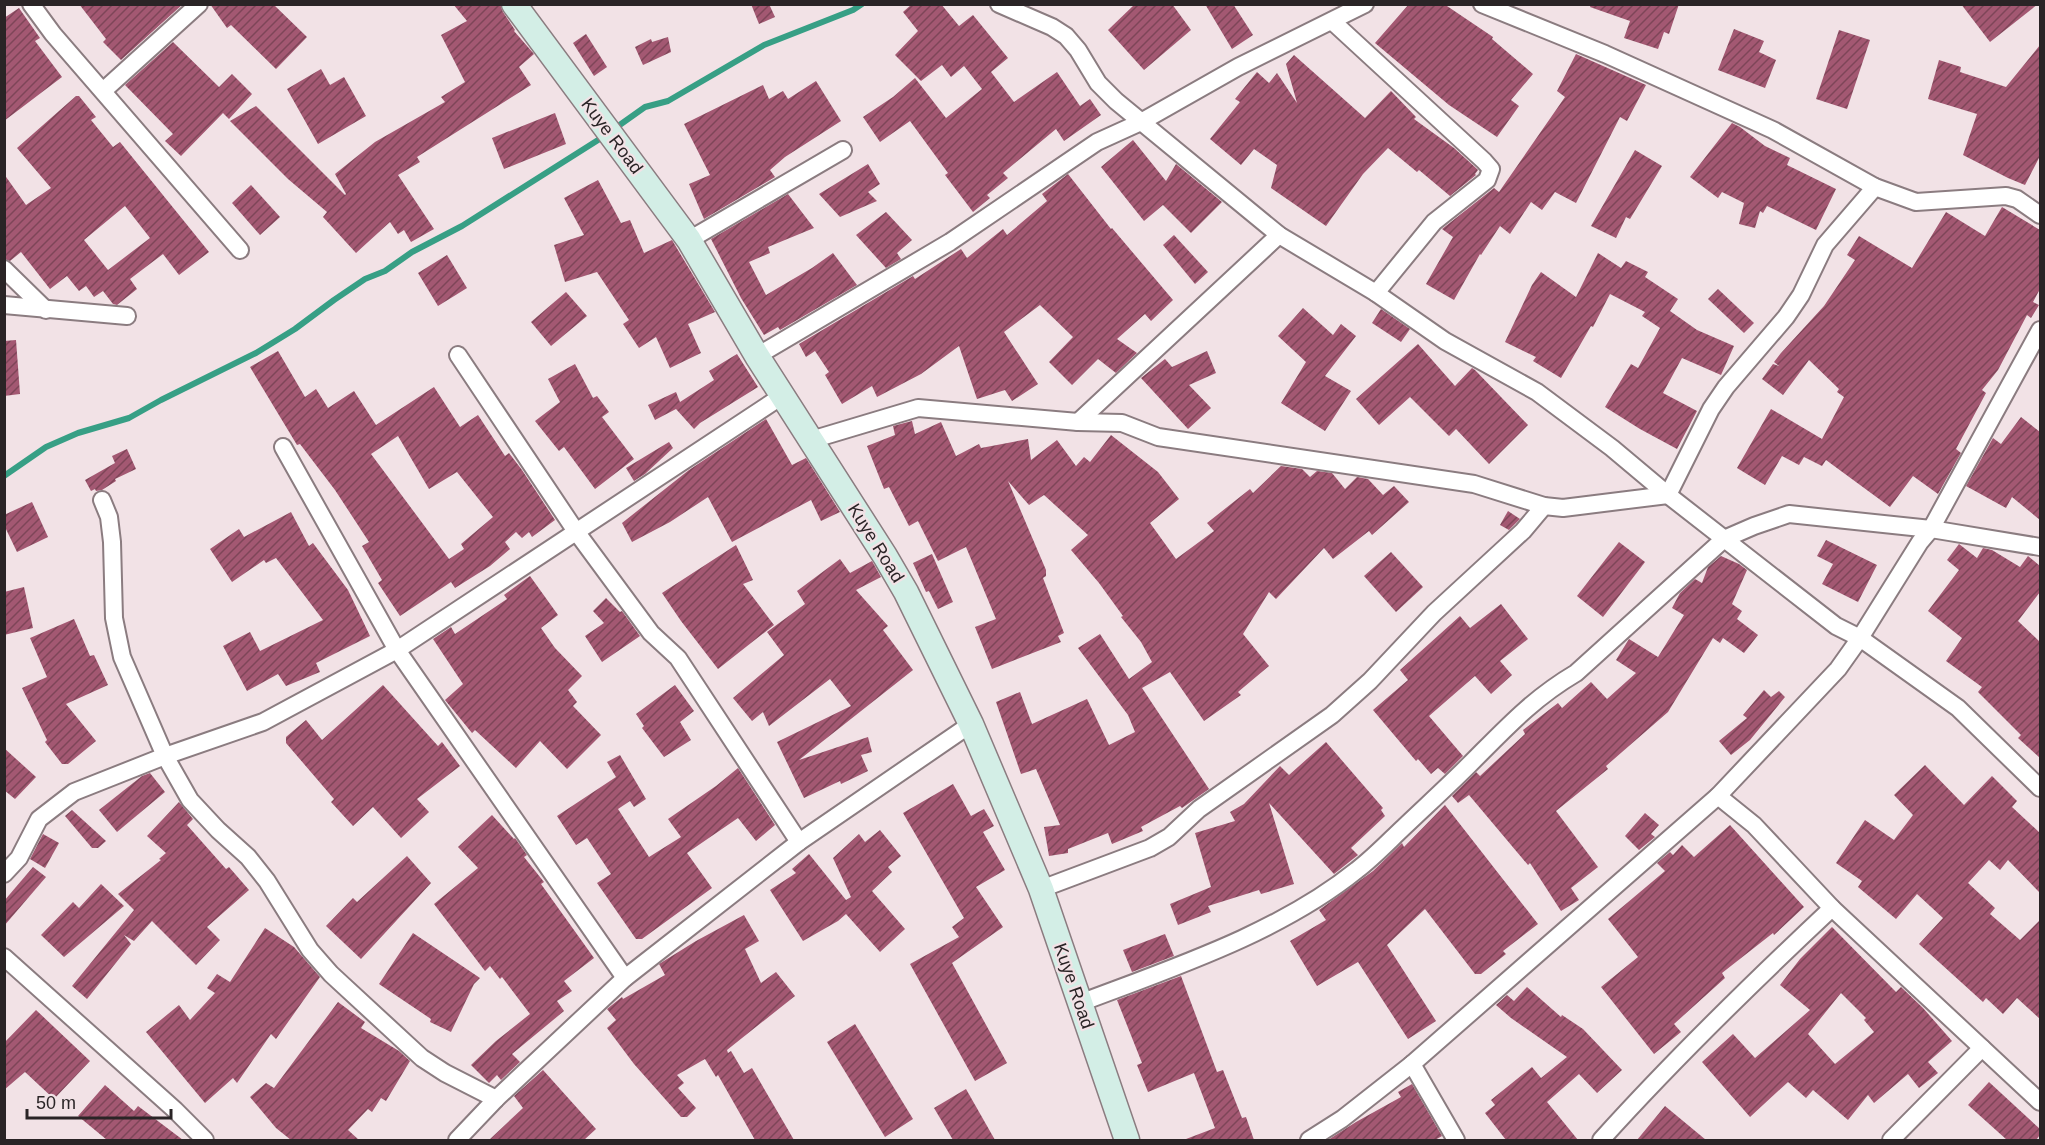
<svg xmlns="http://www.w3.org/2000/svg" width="2045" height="1145" font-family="Helvetica,sans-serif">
  <defs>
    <pattern id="building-hatch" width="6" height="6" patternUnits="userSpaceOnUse" patternTransform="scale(1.5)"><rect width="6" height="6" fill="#a35872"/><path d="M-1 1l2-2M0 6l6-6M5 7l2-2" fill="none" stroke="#7e4558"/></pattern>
  </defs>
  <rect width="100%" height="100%" fill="#f2e2e6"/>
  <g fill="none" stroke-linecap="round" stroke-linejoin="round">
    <g stroke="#379f85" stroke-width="6">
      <path d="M614,129L645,107L668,101L764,45L853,10L862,4"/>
      <path d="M4,476L46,447L78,433L129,418L161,400L256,353L295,329L334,300L365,279L385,271L412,252L462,226L606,135"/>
    </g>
  </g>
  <g fill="url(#building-hatch)" fill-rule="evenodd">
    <path d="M79,4H183L121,60L103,42L106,39Z"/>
    <path d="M210,4H273L307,37L276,69L231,25L227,28Z"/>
    <path d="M453,4H500L503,12L515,30L514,31L534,54L519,67L531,85L417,157L420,162L398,175L434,229L411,242L404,230L398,234L390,222L356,253L323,217L327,212L288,179L230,121L256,106L345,195L346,194L335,174L375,142L445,102L441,97L465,82L441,35L467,21Z"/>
    <path d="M751,4H769L775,17L759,24Z"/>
    <path d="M912,4H941L959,26L973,15L1008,58L991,72L1014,102L1057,72L1080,106L1090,99L1101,115L1064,141L1056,129L1003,173L1008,178L987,195L990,198L973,212L945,175L948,173L910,121L880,142L863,117L893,97L915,78L946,118L982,89L964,66L951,77L942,65L921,81L895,55L918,31L903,12Z"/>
    <path d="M1135,4H1172L1191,30L1144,70L1108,30Z"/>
    <path d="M1205,4H1233L1253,35L1232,49Z"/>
    <path d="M1409,4H1444L1493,37L1492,39L1533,74L1511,100L1519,106L1497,137L1449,105L1375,43Z"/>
    <path d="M1591,4H1679L1669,34L1664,32L1658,49L1624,38L1630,21L1590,7Z"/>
    <path d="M1961,4H2038L1990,42Z"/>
    <path d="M19,8L40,38L35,41L62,77L4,121V18Z"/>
    <path d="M1734,29L1764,41L1759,52L1776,60L1765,88L1718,70Z"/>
    <path d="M1839,30L1870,40L1847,109L1816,99Z"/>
    <path d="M586,34L607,67L594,76L573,43Z"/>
    <path d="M668,37L671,52L643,65L635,47L651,39L652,42Z"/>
    <path d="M173,42L219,87L232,74L252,94L229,119L223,113L181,156L165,141L173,134L125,85Z"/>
    <path d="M2040,45V156L2025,185L2008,178L1963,155L1977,114L1928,99L1939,60L1961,67L1960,72L2006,87Z"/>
    <path d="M1576,54L1646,85L1627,121L1620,117L1576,203L1555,192L1542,210L1531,202L1510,234L1500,226L1481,255L1480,254L1454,300L1426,284L1453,237L1442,229L1494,188L1499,192L1565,97L1557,91Z"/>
    <path d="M1294,55L1365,118L1391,91L1416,117L1414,119L1454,148L1476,168L1478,170L1475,174L1476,175L1450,196L1419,170L1417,172L1388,148L1363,174L1326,226L1271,188L1277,165L1254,149L1241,165L1210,139L1240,102L1235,99L1257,72L1269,83L1277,73L1297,103L1286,64Z"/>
    <path d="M321,69L330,85L344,77L366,116L318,144L287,89Z"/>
    <path d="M816,81L841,121L785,157L770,170L775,177L704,219L689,184L710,175L684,124L763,85L769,99L783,91L788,99Z"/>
    <path d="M76,96H79L96,117L91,120L113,147L120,142L209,252L179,275L163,254L130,279L137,289L117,305L113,304L103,291L94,297L86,286L79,291L67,276L50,289L21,252L10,261L4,259V174L26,205L51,188L17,148ZM125,206L150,238L108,270L84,240Z"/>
    <path d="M555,113L566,144L504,169L492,138Z"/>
    <path d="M1732,123L1740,127L1765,146L1790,158L1787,165L1836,189L1816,230L1767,206L1763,213L1760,211L1755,228L1739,224L1744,203L1722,192L1718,198L1690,177Z"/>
    <path d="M1133,140L1166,181L1176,164L1222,202L1191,233L1163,205L1144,221L1101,167Z"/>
    <path d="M1635,150L1662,166L1630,219L1626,217L1616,238L1591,226Z"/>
    <path d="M868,164L880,184L868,192L877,201L840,217L819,194Z"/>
    <path d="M1068,174L1111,229L1112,228L1173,300L1151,321L1145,314L1117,339L1137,353L1116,373L1098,359L1072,385L1049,362L1073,337L1040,305L1004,332L1038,384L1012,401L1005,390L977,399L959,346L921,374L877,397L872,386L842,404L825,375L829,372L815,351L806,357L799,344L913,276L915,279L961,249L967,258L1003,229L1007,235L1047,201L1042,194Z"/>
    <path d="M598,180L621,223L630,220L644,253L672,240L715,312L688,324L701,353L670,368L656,337L639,348L623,324L629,320L597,272L565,282L554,245L584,235L564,198Z"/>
    <path d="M251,185L280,217L260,235L232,203Z"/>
    <path d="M788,194L814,228L768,247L770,253L749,262L766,295L812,268L833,253L857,285L780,330L778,327L764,335L741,298L711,239Z"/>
    <path d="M2002,207L2040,230V289L2033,302L2039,305L2031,318L2027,315L1998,370L1982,390L1986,393L1956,449L1961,453L1938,494L1913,476L1890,507L1826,460L1822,466L1804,457L1799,465L1782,456L1765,485L1737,468L1771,409L1822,439L1844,397L1837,392L1839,389L1809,360L1783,395L1762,379L1773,364L1779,366L1774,362L1781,353L1824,306L1855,260L1847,255L1859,236L1912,268L1946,212L1985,236Z"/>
    <path d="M886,212L912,240L897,253L901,259L886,268L856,235Z"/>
    <path d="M1174,235L1208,272L1195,284L1163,245Z"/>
    <path d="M1598,253L1621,268L1626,261L1648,272L1645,277L1678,299L1670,311L1697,330L1734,346L1721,375L1682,358L1663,393L1697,411L1677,449L1640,429L1605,407L1631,364L1638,368L1660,328L1642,316L1645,312L1610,294L1593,327L1591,326L1561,378L1533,361L1536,357L1505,342L1532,285L1541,272L1576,297Z"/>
    <path d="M447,255L467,288L438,306L418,273Z"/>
    <path d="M1718,289L1754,323L1744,333L1708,299Z"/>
    <path d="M566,292L587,316L551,346L531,322Z"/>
    <path d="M1303,308L1333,335L1341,324L1356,336L1325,376L1351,391L1325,431L1281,403L1306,362L1278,336Z"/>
    <path d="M1381,309L1410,329L1401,342L1372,323Z"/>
    <path d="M16,340L20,394L4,396V341Z"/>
    <path d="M1418,344L1455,386L1472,368L1475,370L1528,425L1489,464L1456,429L1449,436L1410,397L1379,425L1356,399Z"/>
    <path d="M278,351L305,397L316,389L328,408L354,391L376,425L434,387L460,427L478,415L505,456L509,453L522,470L555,520L532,537L529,532L522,538L516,532L505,542L510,549L490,566L455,588L451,582L400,616L378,583L382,580L362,546L369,542L335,490L300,444L297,445L250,367ZM398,436L429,489L457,472L493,517L461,544L464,549L449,559L371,454Z"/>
    <path d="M1207,351L1216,373L1189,385L1211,408L1188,429L1141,378L1165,359L1172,367Z"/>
    <path d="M737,354L758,387L700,423L694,429L676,409L655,420L648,405L676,392L680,402L714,380L709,371Z"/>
    <path d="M575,364L593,398L597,396L609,412L602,417L634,459L595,489L564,447L559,451L535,421L560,402L548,379Z"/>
    <path d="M2021,417L2040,432V520L2012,497L2006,508L1966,486L1993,438L2001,444Z"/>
    <path d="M766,419L792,465L806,458L840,512L821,521L811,500L732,542L708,497L670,522L632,542L622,523L689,470Z"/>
    <path d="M912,421L915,434L941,422L956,456L979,444L981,448L1028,439L1031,460L1057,440L1076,466L1084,457L1090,462L1111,435L1158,472L1179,499L1150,523L1176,559L1214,531L1207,523L1250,489L1253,493L1281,466L1302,469L1310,477L1317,471L1332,473L1345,489L1357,477L1368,479L1383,495L1394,486L1409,502L1372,535L1369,531L1333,559L1324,548L1276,599L1269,592L1243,634L1269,666L1238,692L1241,695L1204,721L1170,672L1142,688L1209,789L1182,808L1180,806L1141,827L1143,831L1112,844L1108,833L1068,849V853L1049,856L1044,827L1060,825L1036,769L1021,774L996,702L1020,692L1032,724L1087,699L1109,745L1135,732L1128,715L1078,648L1100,634L1129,679L1152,662L1141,642L1121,617L1123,616L1099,583L1071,550L1088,535L1044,495L1029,505L1008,481L1046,570V576L1043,578L1064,633L1058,636L1061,642L992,669L975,627L996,619L966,547L938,561L918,521L909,526L889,487L884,489L867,446L895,435L893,426Z"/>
    <path d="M669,442L673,448L645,474L634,481L626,468Z"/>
    <path d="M127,449L136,469L115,479L116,481L102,490L96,491L95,489L91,491L85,480L115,463L112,456Z"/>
    <path d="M32,502L48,537L17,552L4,525V515Z"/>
    <path d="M1508,511L1520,519L1509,530L1500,525Z"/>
    <path d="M291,512L309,546L313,543L348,590L370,636L316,663L320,672L286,686L278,674L247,691L223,646L250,632L260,651L323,620L276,558L266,563L264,560L232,582L210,549L239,529L244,537Z"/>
    <path d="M1826,540L1877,565L1858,602L1822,584L1833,564L1817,556Z"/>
    <path d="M1619,542L1645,562L1603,617L1577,596Z"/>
    <path d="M1959,544L1977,558L1983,548L1992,550L2020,567L2028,556L2040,566V592L2018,621L2040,642V758L2018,738L2021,735L1978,692L1982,687L1946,661L1962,638L1928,611L1959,570L1947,560Z"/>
    <path d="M736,545L753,580L743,584L774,625L718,669L681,621L662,593Z"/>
    <path d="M1391,552L1423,587L1396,612L1364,576Z"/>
    <path d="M932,554L953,602L938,609L929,591L926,592L913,563Z"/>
    <path d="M1721,556L1739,564L1747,570L1732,604L1742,611L1737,619L1758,635L1744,653L1723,638L1720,643L1713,638L1668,712L1606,766L1608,769L1556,811L1598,867L1571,888L1579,900L1561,911L1530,863L1528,865L1469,795L1458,803L1452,796L1476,772L1480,776L1525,734L1523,730L1558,703L1562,708L1591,682L1607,699L1636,673L1616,660L1629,639L1658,657L1684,615L1672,608L1680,593L1695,579L1702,583L1708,567Z"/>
    <path d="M840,559L850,573L872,561L881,577L856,590L888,626L883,630L913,670L799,760L868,737L872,752L861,755L868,771L841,784L840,781L804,798L777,742L851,706L830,679L769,726L763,712L752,721L733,698L784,655L767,632L805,604L797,591Z"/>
    <path d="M530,576L558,615L541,628L555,648L582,676L568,690L577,702L573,706L601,735L567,769L540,741L516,768L475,730L472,733L445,700L463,684L433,639L451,627L455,634L507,599L504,595Z"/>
    <path d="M24,587L33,628L4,635V592Z"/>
    <path d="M606,598L620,612L622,611L640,636L602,662L585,636L604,623L593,611Z"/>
    <path d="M1501,604L1528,639L1500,661L1512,675L1491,694L1475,676L1429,716L1463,756L1445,774L1438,768L1431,774L1418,759L1416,761L1373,710L1408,680L1400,670L1460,616L1470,628Z"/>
    <path d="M74,619L90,656L94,655L108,685L66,704L96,741L68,764H62L45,742L47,740L22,688L47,677L30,638Z"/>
    <path d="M383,685L438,746L442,742L460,766L417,799L429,812L401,838L373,807L353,826L331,802L334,799L286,743V737L306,720L322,740Z"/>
    <path d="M675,685L694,711L680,722L691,740L664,757L642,728L644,726L636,714Z"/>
    <path d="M1764,690L1771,697L1779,691L1785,697L1750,740L1731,755L1719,741L1747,718L1743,715Z"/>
    <path d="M1326,742L1383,808L1381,810L1385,816L1351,848L1358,855L1334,874L1269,803L1294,884L1261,894L1259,890L1208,906L1211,912L1178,925L1170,904L1211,887L1195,833L1235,821L1230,812L1244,804L1280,766L1289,775Z"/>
    <path d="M4,748L36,777L15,799L4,790Z"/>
    <path d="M620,755L646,799L634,807L630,801L618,809L649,857L681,837L668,819L716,786L738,768L775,825L756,841L738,818L687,853L712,888L642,939H636L597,883L611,874L587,838L576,845L557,816L616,777L607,762Z"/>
    <path d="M1925,765L1964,805L1992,776L2017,801L2012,807L2040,833V893L2008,860L2000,870L1989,860L1968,883L1995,908L1990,914L2020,940L2040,920V1019L2017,998L2003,1014L1986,998L1983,1002L1919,944L1943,918L1917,894L1896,919L1858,887L1862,881L1836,863L1865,820L1894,840L1913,815L1894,795Z"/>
    <path d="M150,773L165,792L117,832L99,810L142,776Z"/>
    <path d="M953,784L971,816L984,809L994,826L983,832L1005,870L976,887L1003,927L952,963L1007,1063L975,1081L910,964L959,937L952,927L964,918L903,813Z"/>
    <path d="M179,802L193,819L187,825L226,869L229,867L249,890L207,927L220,940L196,965L152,921L134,941L124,935L131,944L87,999L72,986L134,910L118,894L161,860L159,859L166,853L147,836Z"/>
    <path d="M1445,805L1538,924L1503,951L1506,954L1481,974H1475L1425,909L1387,945L1436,1021L1408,1039L1358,962L1317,986L1290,941L1326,920L1319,910L1373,871L1402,843L1404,847Z"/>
    <path d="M72,810L106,841L98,848H92L65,816Z"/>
    <path d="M1645,813L1659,825L1651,834L1655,837L1639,850L1625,836Z"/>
    <path d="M492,815L514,839L515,838L527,855L524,857L544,882L541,884L594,958L564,981L572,991L557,1001L564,1011L512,1054L520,1062L501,1080L497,1075L489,1083L471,1065L496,1041L530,1014L502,977L500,979L490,966L485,971L434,904L478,868L458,847Z"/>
    <path d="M1730,825L1804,907L1774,935L1773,933L1722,973L1725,978L1674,1024L1681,1032L1654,1054L1601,987L1638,957L1608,919L1665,871L1657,863L1670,852L1673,855L1682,845L1694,857Z"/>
    <path d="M880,830L901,856L888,867L892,872L872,891L905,929L880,952L846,914L838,921L803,941L770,890L796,873L792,869L809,854L846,900L851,897L833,858L859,834L865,842Z"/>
    <path d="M43,834L59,843L45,868L30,859Z"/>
    <path d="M407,856L431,883L361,959L326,926L353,898L357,902Z"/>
    <path d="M33,867L46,877L4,926V901Z"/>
    <path d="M101,884L124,906L64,957L41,935L73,902L79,908Z"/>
    <path d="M744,915L759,941L745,949L761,983L776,972L795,996L727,1050L728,1053L731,1051L744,1073L752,1068L794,1140H755L718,1075L716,1077L705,1059L677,1075L684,1083L678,1088L696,1108L687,1117H681L634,1064L607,1028L616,1020L607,1009L622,997L623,999L665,975L659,964L696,941Z"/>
    <path d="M1832,927L1896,992L1901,987L1923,1008L1952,1041L1928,1062L1938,1073L1919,1088L1908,1074L1874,1103L1868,1095L1848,1120L1813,1090L1806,1098L1788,1082L1750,1117L1702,1062L1733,1034L1755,1058L1810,1010L1780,985L1800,959ZM1841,993L1866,1018L1864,1020L1874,1032L1835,1064L1808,1034Z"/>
    <path d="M265,928L294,947L320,977L276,1039L271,1034L237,1083L233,1078L205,1103L146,1032L179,1005L190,1020L215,993L207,988L217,974L230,982Z"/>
    <path d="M413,933L480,978L474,984L451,1032L430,1022L431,1019L379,984Z"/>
    <path d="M1165,934L1174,956L1132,972L1123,950Z"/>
    <path d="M1181,976L1217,1072L1223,1070L1242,1118L1246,1117L1254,1140H1187L1186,1139L1215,1128L1194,1073L1148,1092L1137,1065L1142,1063L1117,1000Z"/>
    <path d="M1527,987L1561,1017L1562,1015L1583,1029L1622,1070L1597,1093L1579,1074L1547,1102L1578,1140H1506L1485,1113L1495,1105L1491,1100L1532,1067L1541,1078L1567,1057L1511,1018L1496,1005L1507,995L1514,1001Z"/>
    <path d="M338,1002L365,1022L361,1028L399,1051L410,1061L386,1101L381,1098L372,1112L368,1109L348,1130L359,1140H291L276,1128L250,1097L266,1083L274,1088Z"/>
    <path d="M36,1010L90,1061L54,1099L25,1072L4,1090V1043Z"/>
    <path d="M855,1024L913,1119L885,1137L827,1042Z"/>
    <path d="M543,1070L596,1129L584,1140H489L523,1108L514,1096Z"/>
    <path d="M1989,1082L2040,1129V1135L2036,1140H2007L1968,1105Z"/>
    <path d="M1412,1084L1442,1136L1435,1140H1328L1356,1122L1401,1097L1398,1092Z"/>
    <path d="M105,1085L134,1111L138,1106L183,1140H107L78,1116Z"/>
    <path d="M966,1089L995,1140H953L934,1108Z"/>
    <path d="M1665,1106L1706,1140H1637Z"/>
  </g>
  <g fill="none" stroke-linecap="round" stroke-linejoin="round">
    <g stroke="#8b7c80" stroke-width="20">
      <g id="street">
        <path d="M31,4L53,34L240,250"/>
        <path d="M999,4L1052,27L1066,36L1078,50L1098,83L1116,101L1279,235L1376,293L1445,341L1537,392L1612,448L1668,495L1836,626L1860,638L1958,708L2040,788"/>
        <path d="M1482,4L1605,54L1773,130L1875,187L1916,202L2006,196L2017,199L2040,215"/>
        <path d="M1332,21L1484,161L1491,169L1487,180L1434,222L1376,293"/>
        <path d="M103,91L199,4"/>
        <path d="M689,240L843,150"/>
        <path d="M4,269L46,310"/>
        <path d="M4,305L127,316"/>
        <path d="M458,355L575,530L651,633L678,658L799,842"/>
        <path d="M757,356L950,242L1097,142L1141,122L1238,67L1365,4"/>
        <path d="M1078,422L1279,235"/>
        <path d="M811,440L918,408L1078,422L1122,423L1158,437L1474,484L1544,506L1563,508L1668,495L1711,409L1726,387L1786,317L1801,295L1825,245L1875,187"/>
        <path d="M283,447L397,650L625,978"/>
        <path d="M102,500L109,517L112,542L114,618L122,657L165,756L190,800L218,830L248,857L267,881L310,950L331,974L422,1058L445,1073L496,1099"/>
        <path d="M1718,796L1754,825L1832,908L2040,1102"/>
        <path d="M4,874L19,858L39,819L74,792L165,756L263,722L397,650L782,396"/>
        <path d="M1041,889L1150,848L1169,837L1199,809L1332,715L1370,681L1434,613L1523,531L1544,506"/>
        <path d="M4,957L175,1110L205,1140"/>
        <path d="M1080,1003C1172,968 1279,933 1357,870C1374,857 1389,841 1404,827C1426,806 1448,786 1470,764C1505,729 1532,699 1576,673L1724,539L1754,526L1789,514L1931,529L2040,547"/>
        <path d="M1412,1064L1456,1140"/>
        <path d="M457,1140L496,1099L625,978L799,842L971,724"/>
        <path d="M1309,1140L1342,1119L1412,1064L1718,796L1838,669L1860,638L1920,542L1931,529L2040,330"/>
        <path d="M1601,1140C1674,1059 1752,983 1832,908"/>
        <path d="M1891,1140L1982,1048"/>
      </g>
    </g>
    <g stroke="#8b7c80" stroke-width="27">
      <path id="secondary" d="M514,4L689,240L757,356L885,556L906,592L971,724L1041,889L1127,1140"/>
    </g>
    <use href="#street" stroke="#fff" stroke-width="16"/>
    <use href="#secondary" stroke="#d3eee6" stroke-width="24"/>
  </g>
  <g text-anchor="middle" stroke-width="4.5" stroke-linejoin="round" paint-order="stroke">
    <g font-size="18" fill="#2a2426" stroke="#f2e2e6">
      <text transform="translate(612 136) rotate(53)" y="6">Kuye Road</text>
      <text transform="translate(876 543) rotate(58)" y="6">Kuye Road</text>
      <text transform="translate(1074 986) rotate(71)" y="6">Kuye Road</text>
    </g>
  </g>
  <rect width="2045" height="1145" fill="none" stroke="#2a2426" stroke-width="12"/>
  <path d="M27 1109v9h144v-9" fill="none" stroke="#2a2426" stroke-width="3"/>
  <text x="36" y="1109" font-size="18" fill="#2a2426" stroke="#f2e2e6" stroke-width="4.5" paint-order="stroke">50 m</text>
</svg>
